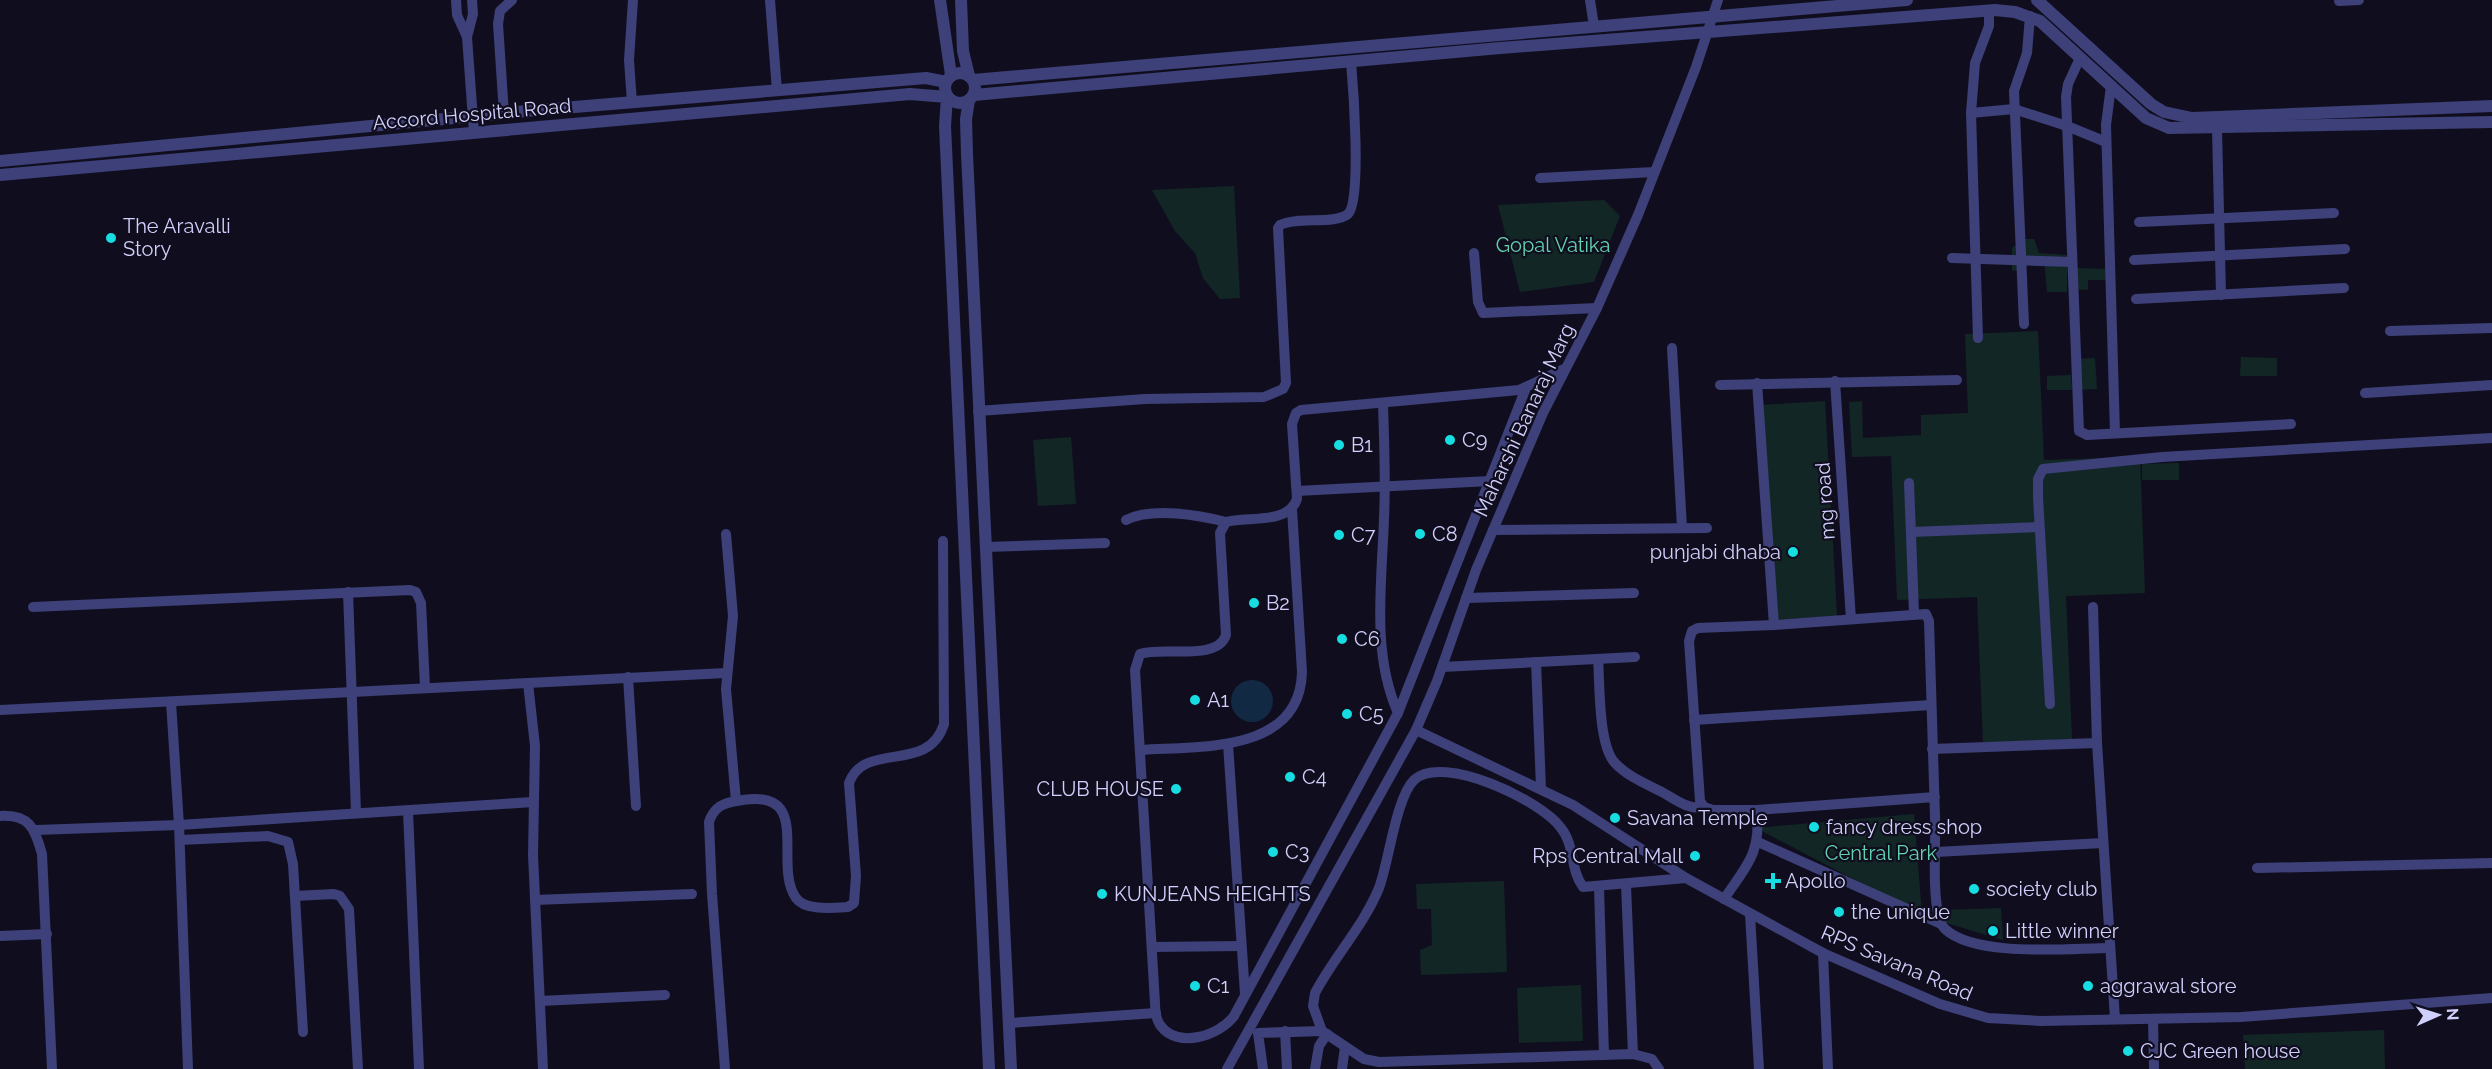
<svg xmlns="http://www.w3.org/2000/svg" width="2492" height="1069" font-family="Raleway,sans-serif">
  <rect width="100%" height="100%" fill="#100e1e"/>
  <g fill="#122725">
    <path d="M1234,186L1240,298L1220,299L1203,278L1195,253L1175,231L1152,190Z"/>
    <path d="M1604,200L1620,216L1594,282L1520,292L1498,205Z"/>
    <path d="M2023,239H2034L2039,253L2067,255V292H2047L2044,258L2020,255V270L2012,271V248Z"/>
    <path d="M2071,268L2111,269V280H2088V290L2070,289Z"/>
    <path d="M2038,331L2044,460L2140,457L2145,593L2066,596L2072,739L1983,743L1977,597L1897,600L1891,456L1852,457L1849,402L1862,401L1863,438L1921,435V415L1968,413L1965,334Z"/>
    <path d="M2241,357L2277,358V376H2240Z"/>
    <path d="M2095,358L2097,389L2075,390L2073,359Z"/>
    <path d="M2071,375L2072,390H2047V376Z"/>
    <path d="M1825,401L1837,616L1774,620L1762,405Z"/>
    <path d="M1071,437L1076,504L1038,506L1033,440Z"/>
    <path d="M2179,463V480H2142V464Z"/>
    <path d="M1914,814L1922,915L1756,828Z"/>
    <path d="M1504,881L1507,972L1421,975L1420,950L1432,945L1431,909H1417L1416,884Z"/>
    <path d="M2001,908L2003,940L1943,922V910Z"/>
    <path d="M1581,985L1583,1041L1519,1043L1517,988Z"/>
    <path d="M2384,1030L2385,1069H2245L2243,1035Z"/>
  </g>
  <circle fill="#122943" cx="1252" cy="701" r="21"/>
  <g fill="none" stroke-linecap="round" stroke-linejoin="round">
    <g stroke="#3d4079" stroke-width="10">
      <path d="M456,0L457,15L467,37L474,133"/>
      <path d="M770,0L777,91"/>
      <path d="M1590,0L1594,26"/>
      <path d="M2339,1L2359,0"/>
      <path d="M467,37L473,14L472,0"/>
      <path d="M2080,58L2068,84L2066,97L2079,431L2087,435L2291,424"/>
      <path d="M2111,86L2106,125L2115,433"/>
      <path d="M632,103L629,60L633,0"/>
      <path d="M1971,113L2014,109L2067,126L2106,142"/>
      <path d="M504,114L498,24L500,11L512,0"/>
      <path d="M2217,129L2221,295"/>
      <path d="M1540,178L1654,172"/>
      <path d="M2139,222L2334,213"/>
      <path d="M1474,253L1478,302L1483,313L1597,308"/>
      <path d="M1952,258L2072,262"/>
      <path d="M2134,260L2345,249"/>
      <path d="M2136,299L2344,288"/>
      <path d="M2024,324L2014,91L2027,53L2030,16"/>
      <path d="M2390,331L2492,328"/>
      <path d="M1978,338L1971,113L1975,63L1989,26V10"/>
      <path d="M1672,348L1682,528"/>
      <path d="M1835,381L1851,619"/>
      <path d="M1757,383L1774,625"/>
      <path d="M1720,385L1957,380"/>
      <path d="M1526,388L1398,713L1234,1016C1220,1035 1178,1050 1160,1025C1156,1019 1155,1011 1155,1003L1135,670L1140,654C1163,646 1217,662 1226,635L1220,533L1226,522C1248,516 1288,525 1297,499L1292,424L1296,413L1301,410L1519,390L1564,369"/>
      <path d="M2365,393L2492,385"/>
      <path d="M1383,403C1384,441 1386,480 1384,518C1382,583 1371,652 1398,713"/>
      <path d="M978,411L1145,399L1264,397L1283,389L1286,383L1278,228L1280,225C1298,216 1334,225 1348,214C1362,202 1353,84 1351,62"/>
      <path d="M1909,483L1914,613"/>
      <path d="M1297,491L1490,481"/>
      <path d="M1126,520C1152,507 1199,515 1226,522"/>
      <path d="M1493,530L1707,528"/>
      <path d="M1911,532L2039,527"/>
      <path d="M726,534L733,616L726,689L736,801"/>
      <path d="M985,547L1105,543"/>
      <path d="M348,592L356,812"/>
      <path d="M1466,598L1634,593"/>
      <path d="M33,607L410,590L416,592L421,603L425,687"/>
      <path d="M2093,607L2097,743L2115,1019"/>
      <path d="M1598,659C1600,684 1598,745 1615,763C1627,776 1646,784 1662,792C1674,799 1690,811 1704,807"/>
      <path d="M1536,662L1541,788"/>
      <path d="M1442,667L1635,657"/>
      <path d="M628,677L636,806"/>
      <path d="M528,683L535,746L533,855L543,1069"/>
      <path d="M171,702L179,825L188,1069"/>
      <path d="M2050,704L2038,497V479L2043,469L2162,457L2492,438"/>
      <path d="M0,710L726,673"/>
      <path d="M1694,720L1931,705"/>
      <path d="M1416,730L1573,805L1686,878L1823,953L1940,1004L1988,1018L2041,1021L2241,1017L2492,998"/>
      <path d="M1228,744L1245,994"/>
      <path d="M1932,749L2097,743"/>
      <path d="M1141,750C1199,746 1300,754 1302,672L1292,509"/>
      <path d="M1935,797L1757,810H1713L1704,807L1700,801L1689,641L1692,631L1698,628L1774,625L1926,614L1929,621C1931,686 1933,751 1935,817C1936,845 1932,891 1939,917C1940,921 1942,926 1945,929C1976,958 2070,948 2110,948"/>
      <path d="M408,811L419,1069"/>
      <path d="M0,816C29,814 35,828 42,854L52,1069"/>
      <path d="M36,830L179,825L533,802"/>
      <path d="M180,840L268,836L288,842L293,864L303,1032"/>
      <path d="M1758,842L1941,924"/>
      <path d="M1936,852L2103,843"/>
      <path d="M2257,868L2492,863"/>
      <path d="M1626,885L1633,1054"/>
      <path d="M1599,887L1604,1055"/>
      <path d="M295,896L334,894L340,896L349,909L358,1069"/>
      <path d="M1724,899C1747,865 1761,854 1757,810"/>
      <path d="M535,900L692,894"/>
      <path d="M1750,914L1759,1069"/>
      <path d="M0,936L47,934"/>
      <path d="M1153,947L1240,946"/>
      <path d="M1823,953L1828,1069"/>
      <path d="M540,1001L665,995"/>
      <path d="M2153,1019L2154,1069"/>
      <path d="M1009,1023L1156,1013"/>
      <path d="M1285,1031L1287,1069"/>
      <path d="M1322,1031L1313,1006L1315,993C1334,957 1364,925 1379,888C1389,861 1396,798 1414,780C1443,753 1542,801 1561,828C1575,845 1570,870 1583,887L1686,878"/>
      <path d="M725,1069L712,894L709,822C713,810 720,804 732,802C818,782 771,863 796,898C805,911 833,908 848,907L854,903L856,876L849,783C865,740 928,775 944,724L943,541"/>
      <path d="M1227,1069L1416,730L1437,681L1476,570L1543,413L1597,308L1638,215L1696,67L1718,0"/>
      <path d="M1263,1069L1258,1033L1322,1031L1364,1059L1379,1062L1633,1054L1652,1059L1659,1069"/>
      <path d="M1315,1069L1319,1046L1327,1034"/>
      <path d="M1342,1069L1345,1047"/>
    </g>
    <g stroke="#3d4079" stroke-width="12">
      <path d="M940,0L951,75"/>
      <path d="M961,0L963,51L969,76"/>
      <path d="M2037,0L2151,104L2164,112L2192,118L2492,106"/>
      <circle cx="960" cy="88" r="15"/>
      <path d="M973,80L1907,0"/>
      <path d="M974,95L1500,48L1995,10L2015,12L2040,21L2146,118L2169,128L2492,122"/>
      <path d="M969,100L966,119L967,154L1011,1069"/>
      <path d="M0,161L538,110L926,78L946,82"/>
      <path d="M0,175L910,94L947,97L945,126L989,1069"/>
    </g>
  </g>
  <g fill="#15dde2" stroke="#100e1e" stroke-width="2">
    <circle cx="111" cy="238" r="6"/>
    <circle cx="1450" cy="440" r="6"/>
    <circle cx="1339" cy="445" r="6"/>
    <circle cx="1420" cy="534" r="6"/>
    <circle cx="1339" cy="535" r="6"/>
    <circle cx="1793" cy="552" r="6"/>
    <circle cx="1254" cy="603" r="6"/>
    <circle cx="1342" cy="639" r="6"/>
    <circle cx="1195" cy="700" r="6"/>
    <circle cx="1347" cy="714" r="6"/>
    <circle cx="1290" cy="777" r="6"/>
    <circle cx="1176" cy="789" r="6"/>
    <circle cx="1615" cy="818" r="6"/>
    <circle cx="1814" cy="827" r="6"/>
    <circle cx="1273" cy="852" r="6"/>
    <circle cx="1695" cy="856" r="6"/>
    <path d="M1770 872h6v6h6v6h-6v6h-6v-6h-6v-6h6z"/>
    <circle cx="1974" cy="889" r="6"/>
    <circle cx="1102" cy="894" r="6"/>
    <circle cx="1839" cy="912" r="6"/>
    <circle cx="1993" cy="931" r="6"/>
    <circle cx="1195" cy="986" r="6"/>
    <circle cx="2088" cy="986" r="6"/>
    <circle cx="2128" cy="1051" r="6"/>
  </g>
  <g text-anchor="middle" stroke-width="4.5" stroke-linejoin="round" paint-order="stroke">
    <g font-size="20" fill="#d1cffb" stroke="#100e1e">
      <text transform="translate(472 114) rotate(-5)" y="7">Accord Hospital Road</text>
      <text transform="translate(1524 420) rotate(-65)" y="7">Maharshi Banaraj Marg</text>
      <text transform="translate(1825 501) rotate(-94)" y="7">mg road</text>
      <text transform="translate(1897 963) rotate(23)" y="7">RPS Savana Road</text>
    </g>
    <g font-size="20" fill="#d1cffb" stroke="#100e1e" text-anchor="start">
      <text x="123" y="233">The Aravalli<tspan x="123" dy="23">Story</tspan></text>
      <text x="1462" y="447">C9</text>
      <text x="1351" y="452">B1</text>
      <text x="1432" y="541">C8</text>
      <text x="1351" y="542">C7</text>
      <text x="1781" y="559" text-anchor="end">punjabi dhaba</text>
      <text x="1266" y="610">B2</text>
      <text x="1354" y="646">C6</text>
      <text x="1207" y="707">A1</text>
      <text x="1359" y="721">C5</text>
      <text x="1302" y="784">C4</text>
      <text x="1164" y="796" text-anchor="end">CLUB HOUSE</text>
      <text x="1627" y="825">Savana Temple</text>
      <text x="1826" y="834">fancy dress shop</text>
      <text x="1285" y="859">C3</text>
      <text x="1683" y="863" text-anchor="end">Rps Central Mall</text>
      <text x="1785" y="888">Apollo</text>
      <text x="1986" y="896">society club</text>
      <text x="1114" y="901">KUNJEANS HEIGHTS</text>
      <text x="1851" y="919">the unique</text>
      <text x="2005" y="938">Little winner</text>
      <text x="1207" y="993">C1</text>
      <text x="2100" y="993">aggrawal store</text>
      <text x="2140" y="1058">CJC Green house</text>
    </g>
    <g font-size="20" fill="#63d3af" stroke="#100e1e">
      <text x="1553" y="252">Gopal Vatika</text>
      <text x="1881" y="860">Central Park</text>
    </g>
  </g>
  <g transform="translate(2438 1015) rotate(87)" stroke="#100e1e" stroke-width="4.5" paint-order="stroke">
  <path d="M0-4.5L10 22L0 15L-10 22Z" fill="#d1cffb"/>
  <text y="-9" font-size="16" font-weight="bold" text-anchor="middle" fill="#d1cffb">N</text>
  </g>
</svg>
